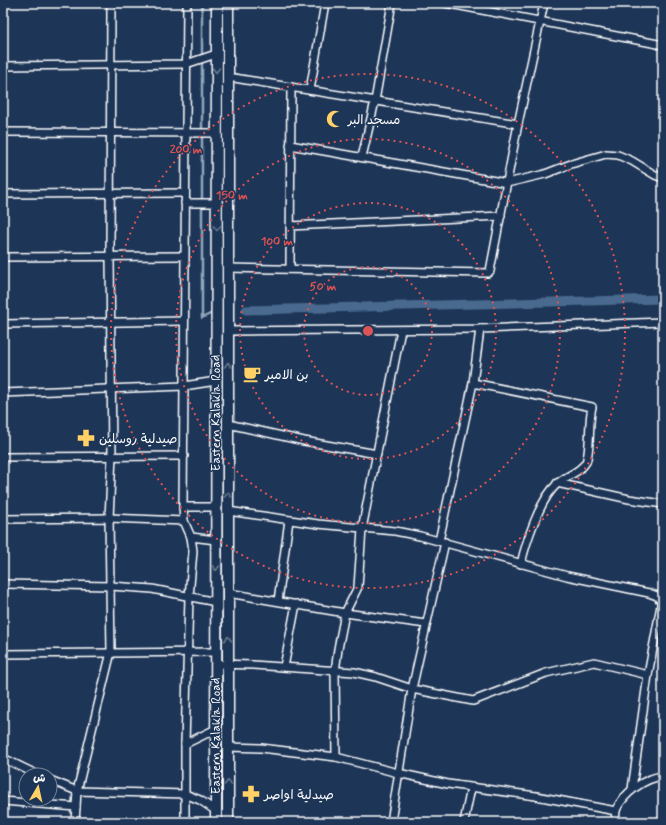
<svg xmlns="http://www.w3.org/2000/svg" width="666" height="825" font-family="Mynerve,'Playpen Sans Arabic',sans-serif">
  <rect width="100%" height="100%" fill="#1d3557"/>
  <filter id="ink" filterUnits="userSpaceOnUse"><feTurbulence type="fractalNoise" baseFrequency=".025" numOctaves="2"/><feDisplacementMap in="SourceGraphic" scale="8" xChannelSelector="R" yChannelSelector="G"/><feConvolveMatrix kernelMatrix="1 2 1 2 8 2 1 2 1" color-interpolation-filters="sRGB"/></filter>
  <g filter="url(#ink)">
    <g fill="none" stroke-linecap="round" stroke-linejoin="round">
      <path stroke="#91a6bb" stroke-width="2.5" d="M202,3V318L212,313"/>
      <path stroke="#486a8e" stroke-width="9" d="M246,310L663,299"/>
      <g stroke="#fff" stroke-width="10">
        <g id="street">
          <path d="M445,3L663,45"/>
          <path d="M3,66L186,64L216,54"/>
          <path d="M228,77L518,124"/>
          <path d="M310,90L325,3"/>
          <path d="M3,132L217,133"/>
          <path d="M290,145L507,183L545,174L571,164L606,154L618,155L632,161L655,175L663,178"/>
          <path d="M362,157L375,101L392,3"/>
          <path d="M3,194L185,193"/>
          <path d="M185,203H217"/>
          <path d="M290,226L501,216"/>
          <path d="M3,257L184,256"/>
          <path d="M228,268L488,273L490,271L518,124L544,3"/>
          <path d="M290,269L291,87"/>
          <path d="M3,324L184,321"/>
          <path d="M228,331L480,329L663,322"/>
          <path d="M473,383L592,407C588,423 591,450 586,462C581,472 565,476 557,484C540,499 526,542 521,564"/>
          <path d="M3,393L184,386L216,381"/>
          <path d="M228,424L304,441L377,454"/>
          <path d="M3,457L184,456"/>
          <path d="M557,483L629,499L663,504"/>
          <path d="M183,507H216"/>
          <path d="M228,511L318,524L395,531L420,536L567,576L649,593L657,596L663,604"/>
          <path d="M3,519L109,518L184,521"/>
          <path d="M191,537L216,540"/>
          <path d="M439,541L473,383L480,329"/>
          <path d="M3,584L111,586L152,589L216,602"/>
          <path d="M228,593L345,613L426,624"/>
          <path d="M278,601L289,520"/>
          <path d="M3,654L216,652"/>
          <path d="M216,664L253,665L354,672L376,677L412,689L473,701L546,673L594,662L648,675"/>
          <path d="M284,667L296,604"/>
          <path d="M185,744L216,729"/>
          <path d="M228,747L261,748L336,757L398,773L448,784L536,796L616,811"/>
          <path d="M336,757L335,672L338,649L345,613L358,587L362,529L401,330"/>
          <path d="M3,758L38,775"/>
          <path d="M50,780L77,791L185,794L200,800L216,811"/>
          <path d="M632,789L648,675L662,600"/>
          <path d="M3,801L76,807"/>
          <path d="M75,822L77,791L111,652L109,518L112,456L110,258L111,3"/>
          <path d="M185,822V744L189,597L193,551L191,537L184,521L183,507L187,3"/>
          <path d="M391,822L412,689L445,542"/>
          <path d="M464,822L471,788"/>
          <path d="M616,822C616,818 615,813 616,810C624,793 644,778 663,776"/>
        </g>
      </g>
      <g stroke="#fff" stroke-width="13">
        <g id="secondary">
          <path d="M228,3V822"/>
          <path d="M216,822L217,3"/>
        </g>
      </g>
      <use href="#street" stroke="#1d3557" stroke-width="7"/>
      <use href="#secondary" stroke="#1d3557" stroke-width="10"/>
    </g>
    <defs><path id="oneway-chevron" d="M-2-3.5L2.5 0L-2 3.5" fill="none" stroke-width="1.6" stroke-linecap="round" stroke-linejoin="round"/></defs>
    <g stroke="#6c7c92">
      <use href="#oneway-chevron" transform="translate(216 70) rotate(90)"/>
      <use href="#oneway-chevron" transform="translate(217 228) rotate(90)"/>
      <use href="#oneway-chevron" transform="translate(228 365) rotate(-90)"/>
      <use href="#oneway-chevron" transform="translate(228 495) rotate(-90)"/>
      <use href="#oneway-chevron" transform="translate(216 568) rotate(90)"/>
      <use href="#oneway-chevron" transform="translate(228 639) rotate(-90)"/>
      <use href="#oneway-chevron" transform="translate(228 783) rotate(-90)"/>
    </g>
  </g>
  <g fill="none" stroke="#de5353" stroke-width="2" stroke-dasharray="2 4">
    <circle cx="368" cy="331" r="64"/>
    <circle cx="368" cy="331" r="128"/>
    <circle cx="368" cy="331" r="192"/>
    <circle cx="368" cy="331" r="257"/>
  </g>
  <defs>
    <g id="mosque-bare" transform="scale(1.38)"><path d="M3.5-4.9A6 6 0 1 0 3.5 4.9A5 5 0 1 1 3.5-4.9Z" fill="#ffd166" stroke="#1d3557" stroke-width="2.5" paint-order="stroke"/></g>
    <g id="cafe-bare" transform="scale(1.38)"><path d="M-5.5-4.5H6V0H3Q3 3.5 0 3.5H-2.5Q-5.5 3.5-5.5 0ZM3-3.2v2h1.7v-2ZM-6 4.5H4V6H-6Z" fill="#ffd166" stroke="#1d3557" stroke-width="2.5" paint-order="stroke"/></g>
    <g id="pharmacy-bare" transform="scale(1.38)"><path d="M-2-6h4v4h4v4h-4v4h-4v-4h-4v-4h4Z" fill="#ffd166" stroke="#1d3557" stroke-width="2.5" paint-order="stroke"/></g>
  </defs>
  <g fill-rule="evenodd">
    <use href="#mosque-bare" x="335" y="119"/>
    <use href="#cafe-bare" x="252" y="374"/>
    <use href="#pharmacy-bare" x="86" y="438"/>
    <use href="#pharmacy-bare" x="251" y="794"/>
  </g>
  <g text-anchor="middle" stroke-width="3" stroke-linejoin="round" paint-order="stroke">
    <g font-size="13" fill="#fff" stroke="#1d3557" text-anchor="start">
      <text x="348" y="124">مسجد البر</text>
      <text x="265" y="379">بن الامير</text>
      <text x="99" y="443">صيدلية روسلين</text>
      <text x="264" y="799">صيدلية اواصر</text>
    </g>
    <g font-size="13" fill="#fff" stroke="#1d3557">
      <text transform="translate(215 413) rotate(-90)" y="5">Eastern Kalakla Road</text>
      <text transform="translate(215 736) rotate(-90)" y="5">Eastern Kalakla Road</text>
    </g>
  </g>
  <circle cx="368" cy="331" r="6" fill="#de5353" stroke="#1d3557" stroke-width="2"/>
  <g font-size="12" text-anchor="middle" font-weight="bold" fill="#de5353" stroke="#1d3557" stroke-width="3" stroke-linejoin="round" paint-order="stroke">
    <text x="186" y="153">200 m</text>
    <text x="232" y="199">150 m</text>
    <text x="277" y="245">100 m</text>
    <text x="323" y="290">50 m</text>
  </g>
  <rect width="666" height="825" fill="none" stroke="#1d3557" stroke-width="16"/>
  <rect x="8" y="8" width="650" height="809" fill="none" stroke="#fff" stroke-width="1.5" filter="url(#ink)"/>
  <g transform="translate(38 787) rotate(9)"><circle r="19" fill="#1d3557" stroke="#77869a"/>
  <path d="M0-3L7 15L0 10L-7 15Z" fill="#ffd166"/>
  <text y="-6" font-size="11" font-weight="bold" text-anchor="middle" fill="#ffffff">ش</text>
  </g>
</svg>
